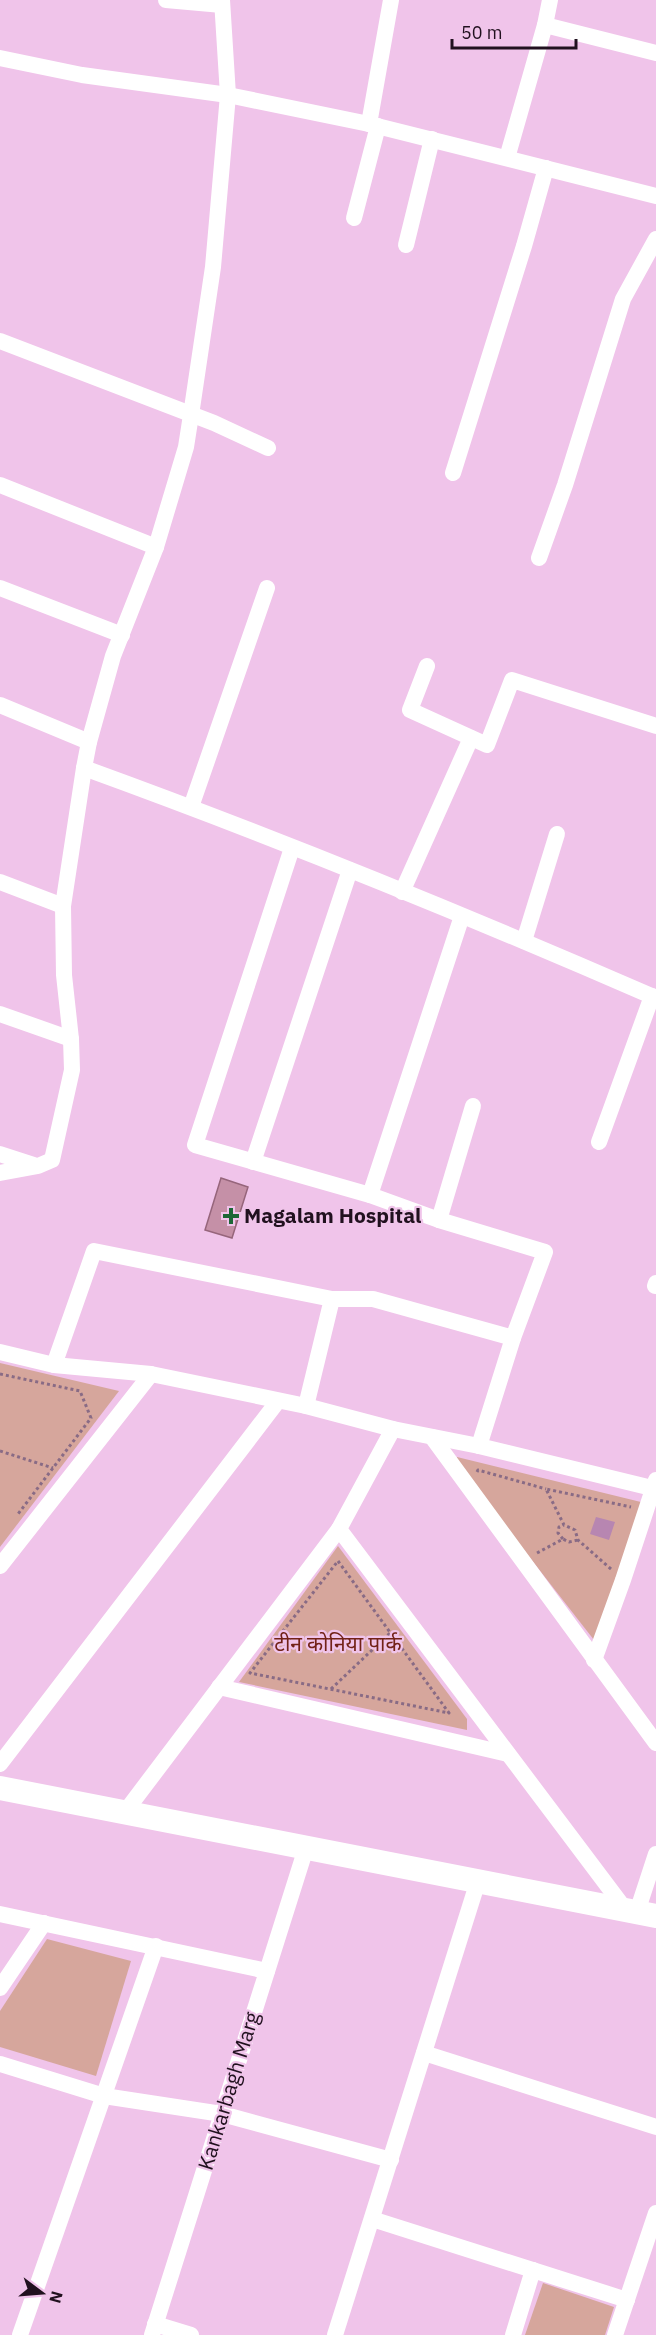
<svg xmlns="http://www.w3.org/2000/svg" width="656" height="2335" font-family="'IBM Plex Sans','Noto Sans Devanagari',sans-serif">
  <rect width="100%" height="100%" fill="#f0c4ea"/>
  <g fill="#d6a69c">
    <path d="M0,1363L119,1391L0,1547Z"/>
    <path d="M457,1457L645,1503L594,1640L455,1462Z"/>
    <path d="M338,1546L467,1719V1730L239,1682Z"/>
    <path d="M47,1939L131,1961L96,2076L0,2047V2011Z"/>
    <path d="M543,2283L614,2307L605,2335H525Z"/>
  </g>
  <path fill="#b786b1" d="M596,1517L615,1522L609,1540L590,1534Z"/>
  <path fill="#c590a7" stroke="#96657b" stroke-width="1.5" d="M221,1178L248,1187L232,1238L205,1230Z"/>
  <g fill="none" stroke-linecap="round" stroke-linejoin="round">
    <g stroke="#896b85" stroke-width="3" stroke-dasharray="3 3" stroke-linecap="butt">
      <path d="M0,1374L80,1391L91,1418L18,1514"/>
      <path d="M0,1451L53,1468"/>
      <path d="M477,1472L478,1470L546,1489"/>
      <path d="M563,1539L558,1533L559,1527L564,1525"/>
      <path d="M537,1553L563,1539L569,1542L578,1540"/>
      <path d="M338,1561L449,1713L250,1673Z"/>
      <path d="M611,1569L578,1540L575,1530L564,1525L546,1489L631,1507"/>
      <path d="M331,1689L390,1633"/>
    </g>
    <g stroke="#fff" stroke-width="16">
      <path d="M166,0L222,5"/>
      <path d="M545,25L656,53"/>
      <path d="M0,58L82,75L228,95L369,124L656,196"/>
      <path d="M369,124L391,0"/>
      <path d="M507,158L545,25L550,0"/>
      <path d="M354,218L378,126"/>
      <path d="M406,245L432,139"/>
      <path d="M0,341L214,423L268,448"/>
      <path d="M453,473L524,246L546,168"/>
      <path d="M0,485L156,547"/>
      <path d="M539,558L565,485L623,299L656,239"/>
      <path d="M0,588L122,635"/>
      <path d="M427,666L410,710L487,745L512,680L656,726"/>
      <path d="M0,705L89,742"/>
      <path d="M84,768C277,838 468,916 656,998"/>
      <path d="M191,807L267,588"/>
      <path d="M292,848L195,1145L370,1195"/>
      <path d="M0,882L63,906"/>
      <path d="M402,892L471,738"/>
      <path d="M462,916L370,1195L439,1220L545,1252L513,1338L479,1446"/>
      <path d="M524,941L557,834"/>
      <path d="M0,1014L71,1039"/>
      <path d="M599,1142L652,996"/>
      <path d="M0,1154L34,1165"/>
      <path d="M253,1162L350,870"/>
      <path d="M0,1173L38,1166L52,1160L72,1070L71,1039L64,975L63,906L84,768L89,742L113,656L156,547L186,447L191,415L213,267L228,95L222,0"/>
      <path d="M439,1220L473,1106"/>
      <path d="M655,1286L656,1283"/>
      <path d="M332,1299H373L513,1338"/>
      <path d="M0,1352L54,1365L151,1374L306,1406L393,1429L479,1446L656,1489"/>
      <path d="M54,1365L94,1251L332,1299L306,1406"/>
      <path d="M393,1429L339,1529L625,1909"/>
      <path d="M432,1437L656,1743"/>
      <path d="M0,1566L151,1374"/>
      <path d="M594,1660L623,1580L656,1480"/>
      <path d="M219,1687L508,1754"/>
      <path d="M0,1764L278,1401"/>
      <path d="M125,1812L339,1529"/>
      <path d="M637,1912L656,1854"/>
      <path d="M0,1914L267,1971"/>
      <path d="M0,1988L44,1923"/>
      <path d="M424,2053L656,2127"/>
      <path d="M0,2064L104,2096L222,2114L391,2160"/>
      <path d="M372,2219L627,2300"/>
      <path d="M155,2324L191,2335"/>
      <path d="M20,2335L156,1946"/>
      <path d="M152,2335L306,1848"/>
      <path d="M335,2335L478,1881"/>
      <path d="M513,2335L533,2270"/>
      <path d="M615,2335L656,2213"/>
    </g>
    <path stroke="#fff" stroke-width="24" d="M0,1788L656,1916"/>
  </g>
  <path fill="#1b6736" stroke="#f0c4ea" stroke-width="2" d="M228 1207h6v6h6v6h-6v6h-6v-6h-6v-6h6z"/>
  <g text-anchor="middle" stroke-width="4.5" stroke-linejoin="round" paint-order="stroke">
    <g font-size="21" font-weight="bold" fill="#21111f" stroke="#f0c4ea" text-anchor="start">
      <text x="244" y="1223">Magalam Hospital</text>
    </g>
    <g font-size="21" fill="#722217" stroke="#f0c4ea">
      <text x="338" y="1651">टीन कोनिया पार्क</text>
    </g>
    <g font-size="21" fill="#21111f" stroke="#f0c4ea">
      <text transform="translate(229 2091) rotate(-73)" y="7">Kankarbagh Marg</text>
    </g>
  </g>
  <g transform="translate(42 2293) rotate(106)" stroke="#f0c4ea" stroke-width="4.5" paint-order="stroke">
  <path d="M0-4.5L10 22L0 15L-10 22Z" fill="#21111f"/>
  <text y="-9" font-size="16" font-weight="bold" text-anchor="middle" fill="#21111f">N</text>
  </g>
  <path d="M452 39v9h124v-9" fill="none" stroke="#21111f" stroke-width="3"/>
  <text x="461" y="39" font-size="18" fill="#21111f" stroke="#f0c4ea" stroke-width="4.5" paint-order="stroke">50 m</text>
</svg>
